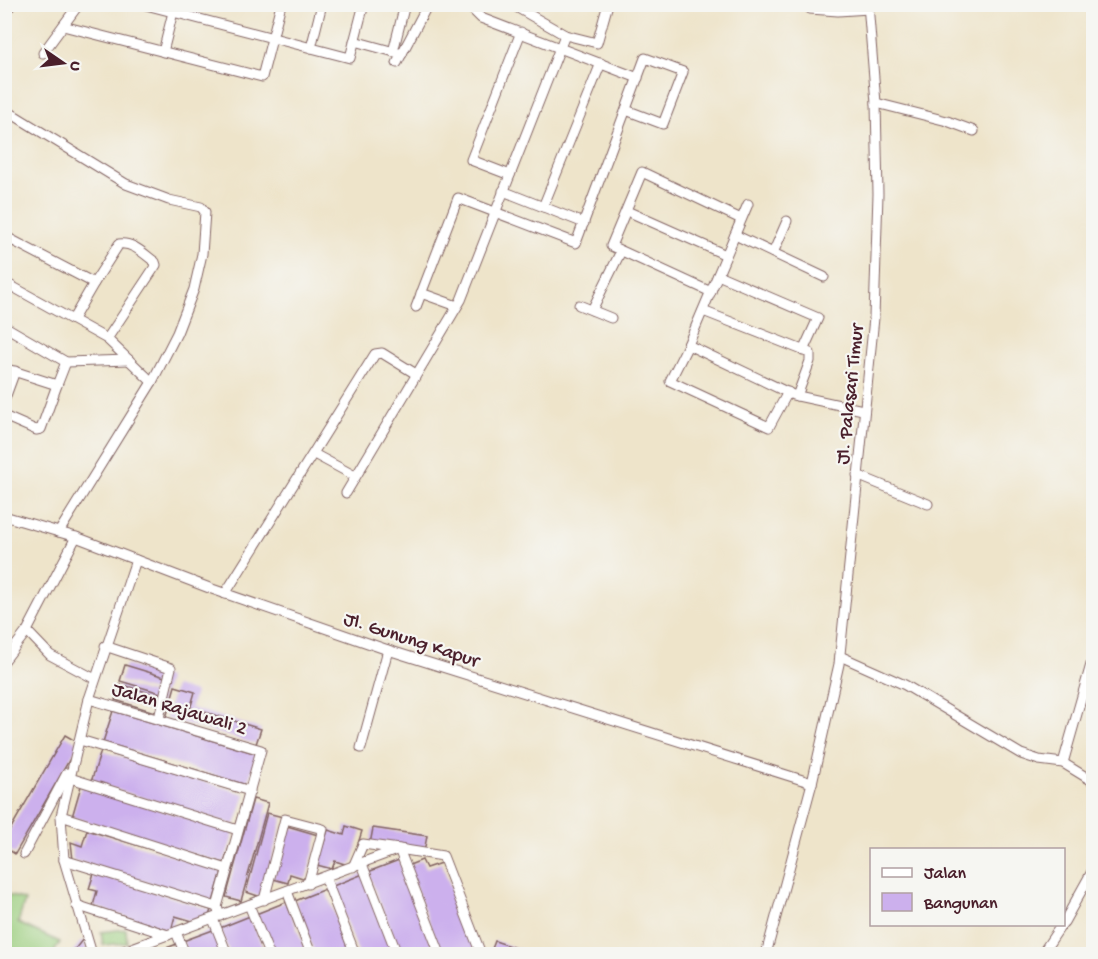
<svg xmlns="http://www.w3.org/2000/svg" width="1098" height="959" font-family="'Gochi Hand',sans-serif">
  <rect width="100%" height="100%" fill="#f6f6f2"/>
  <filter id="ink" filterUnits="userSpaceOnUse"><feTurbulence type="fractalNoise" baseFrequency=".0167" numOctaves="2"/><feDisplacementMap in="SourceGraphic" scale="12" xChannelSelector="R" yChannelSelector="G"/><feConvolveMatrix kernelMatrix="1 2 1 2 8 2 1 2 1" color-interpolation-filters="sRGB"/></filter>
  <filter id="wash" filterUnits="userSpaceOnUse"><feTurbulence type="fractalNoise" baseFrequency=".008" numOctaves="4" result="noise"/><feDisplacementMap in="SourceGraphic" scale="24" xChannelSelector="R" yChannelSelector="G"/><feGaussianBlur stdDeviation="1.35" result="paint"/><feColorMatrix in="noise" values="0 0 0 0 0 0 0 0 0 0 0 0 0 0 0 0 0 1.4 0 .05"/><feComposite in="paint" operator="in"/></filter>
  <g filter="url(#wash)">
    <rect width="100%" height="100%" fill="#eee4ca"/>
    <g fill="#9bce7e" stroke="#727654" stroke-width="1.5">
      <path d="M5,894L25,900L18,923L60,942L53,954H5Z"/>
      <path d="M126,929L127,943L103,945L101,932Z"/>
    </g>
    <g id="blocks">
      <g fill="#ccb0ed">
        <path d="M125,665L168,678L164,694L120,681Z"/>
        <path d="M120,684L163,697L158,713L115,700Z"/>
        <path d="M175,686L195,692L188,716L191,708L261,729L256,744L166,718Z"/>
        <path d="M113,711L257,754L247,785L103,742Z"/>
        <path d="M65,735L79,743L15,854L4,847V840Z"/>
        <path d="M101,751L245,794L235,825L91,782Z"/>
        <path d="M81,786L234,832L224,863L72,817Z"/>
        <path d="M253,799L268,803L241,901L226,897Z"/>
        <path d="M267,813L283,817L261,897L246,892Z"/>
        <path d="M287,826L318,835L306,879L290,874L288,883L273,879Z"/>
        <path d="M346,826L362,831L351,866L335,861L332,869L317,865L328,830L344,835Z"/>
        <path d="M373,828L427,836L424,852L370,844Z"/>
        <path d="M87,830L222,871L213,902L73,860L71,842L82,846Z"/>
        <path d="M399,860L436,954H401L368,872Z"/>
        <path d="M422,860L426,868L441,863L477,954H442L407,866Z"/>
        <path d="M94,873L211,910L208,918L196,922L175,916L171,931L93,906L97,891L89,889Z"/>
        <path d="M363,874L394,954H359L333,886Z"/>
        <path d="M325,889L350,954H315L295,901Z"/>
        <path d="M286,902L307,954H272L256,914Z"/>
        <path d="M250,916L265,954H230L220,928Z"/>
        <path d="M213,930L223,954H189L183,941Z"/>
        <path d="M83,939L88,954H71Z"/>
        <path d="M495,941L533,954H490Z"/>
        <path d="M177,944L181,954H150Z"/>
      </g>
    </g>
  </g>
  <g filter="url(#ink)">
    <use href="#blocks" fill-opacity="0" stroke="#836463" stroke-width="1.5"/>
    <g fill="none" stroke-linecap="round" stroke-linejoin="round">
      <g stroke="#836463" stroke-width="11">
        <g id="minor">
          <path d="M142,4L350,58L364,4"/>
          <path d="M467,4L481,18L638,78"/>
          <path d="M511,4L565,35L597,43L608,4"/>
          <path d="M810,9L838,11L869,9"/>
          <path d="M4,13L12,4"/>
          <path d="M63,26L262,77L281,4"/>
          <path d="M354,41L402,54"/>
          <path d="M311,48L322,4"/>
          <path d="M163,52L175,4"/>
          <path d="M393,52L405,4"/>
          <path d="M43,53L79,4"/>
          <path d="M397,63L428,4"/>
          <path d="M876,103L947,121L974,131"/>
          <path d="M4,109L126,184L169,200L201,207L205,212L202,254L194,289L177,333L152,382L59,532"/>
          <path d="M510,175L471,160L521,32"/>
          <path d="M503,191L584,223"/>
          <path d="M748,204L688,345L793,395L863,410"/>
          <path d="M543,207L601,63"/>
          <path d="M627,211L726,255"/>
          <path d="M735,235L824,277"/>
          <path d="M4,236L94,283L119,244C133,242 144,254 155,262L156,265L107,339L152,382"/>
          <path d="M773,253L787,221"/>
          <path d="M4,258L9,238"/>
          <path d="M718,275L818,318L803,351"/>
          <path d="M4,282L107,339"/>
          <path d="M711,292L611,246L642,172L741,219"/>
          <path d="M421,293L457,306"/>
          <path d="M579,305L611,318"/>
          <path d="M416,307L458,198L576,243C599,181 622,120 645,58L683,72L663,124L626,110"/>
          <path d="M592,310L621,251"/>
          <path d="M703,311L810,353V361L797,396"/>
          <path d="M73,319L94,283"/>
          <path d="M4,326L66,362L129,360"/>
          <path d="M688,345L670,381L769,427L788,392"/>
          <path d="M4,368L57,385L66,362"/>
          <path d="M4,401L15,371"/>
          <path d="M4,416L36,430L41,429L57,385"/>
          <path d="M314,454L355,476"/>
          <path d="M857,475L928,504"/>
          <path d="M346,493L461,300L565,35"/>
          <path d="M4,516L76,537L212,589L388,650L812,783"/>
          <path d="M225,594L375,354L382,353L416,374"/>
          <path d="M27,631L50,655L95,679"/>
          <path d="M105,646L171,668L159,718"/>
          <path d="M840,656L905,685L1021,754L1039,760L1063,763L1094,782"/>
          <path d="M4,661L27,631L76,537"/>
          <path d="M89,699L261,750L217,907L220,916"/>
          <path d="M80,740L250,791"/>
          <path d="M361,748L388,650"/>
          <path d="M1063,763L1094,654"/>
          <path d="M70,778L238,830"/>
          <path d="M61,816L227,869"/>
          <path d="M24,854L67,773"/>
          <path d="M64,860L217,907"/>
          <path d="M362,864L397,954"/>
          <path d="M353,867L363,844L399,849L440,954"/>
          <path d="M325,877L355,954"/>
          <path d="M287,891L311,954"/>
          <path d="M264,900L285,819L323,829L308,884"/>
          <path d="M76,905L168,935"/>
          <path d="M249,905L269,954"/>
          <path d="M213,919L227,954"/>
          <path d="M1064,922L1094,868"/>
          <path d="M176,932L185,954"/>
          <path d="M92,954L64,860L61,816L89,699L136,560"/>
          <path d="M116,954L399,849L443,856L481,954"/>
          <path d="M766,954L812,783L839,664L874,318L878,194L876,103L868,4"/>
          <path d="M1042,954L1062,924"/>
        </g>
      </g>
      <use href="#minor" stroke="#fff" stroke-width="9"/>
    </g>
  </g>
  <g text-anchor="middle" stroke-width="4.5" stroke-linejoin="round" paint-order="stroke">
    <g font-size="20" fill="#4a1f2b" stroke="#f6f6f2">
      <text transform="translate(848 394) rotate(-84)" y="7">Jl. Palasari Timur</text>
      <text transform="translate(412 638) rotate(18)" y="7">Jl. Gunung Kapur</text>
      <text transform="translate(180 707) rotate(17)" y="7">Jalan Rajawali 2</text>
    </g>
  </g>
  <rect width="1098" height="959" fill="none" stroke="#f6f6f2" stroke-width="24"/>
  <rect x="870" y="848" width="195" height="78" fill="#f6f6f2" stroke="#b1a0a2" stroke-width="1.5"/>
  <rect x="882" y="868" width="30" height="9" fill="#ffffff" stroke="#b1a0a2" stroke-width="1.5"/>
  <text x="924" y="878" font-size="18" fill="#4a1f2b">Jalan</text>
  <rect x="882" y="893" width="30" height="18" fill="#ccb0ed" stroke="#b1a0a2" stroke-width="1.5"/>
  <text x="924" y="908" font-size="18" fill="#4a1f2b">Bangunan</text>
  <g transform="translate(63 63) rotate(104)" stroke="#f6f6f2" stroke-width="4.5" paint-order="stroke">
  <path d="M0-4.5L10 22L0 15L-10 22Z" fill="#4a1f2b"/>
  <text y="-9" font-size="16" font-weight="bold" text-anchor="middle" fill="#4a1f2b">U</text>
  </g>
</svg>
